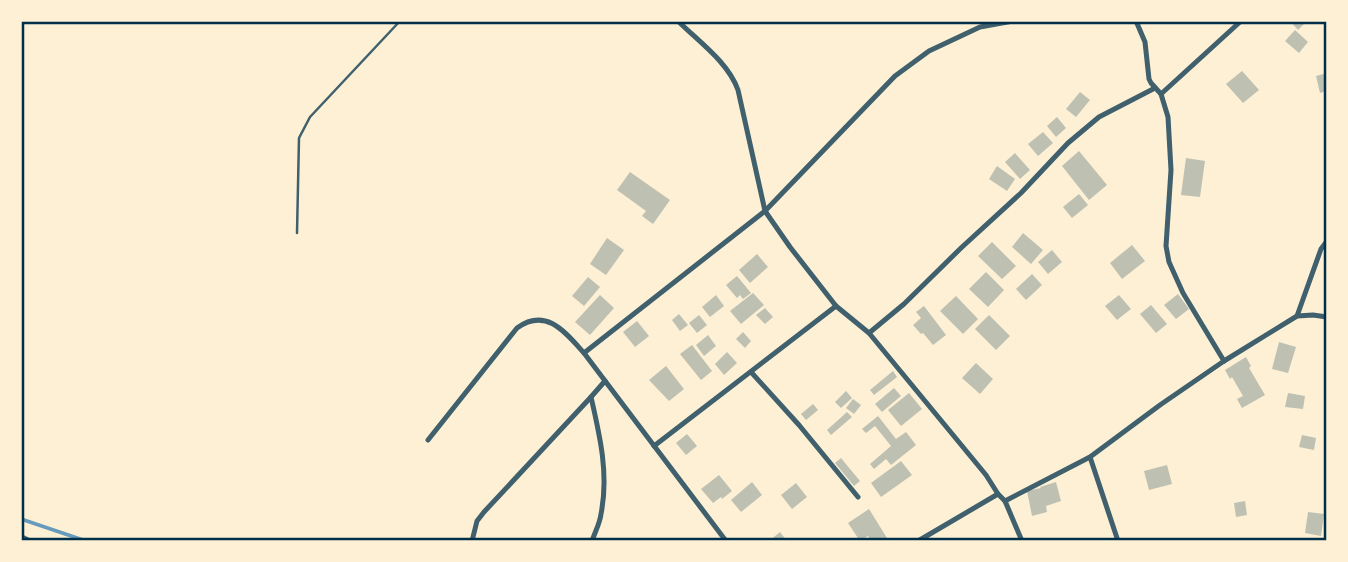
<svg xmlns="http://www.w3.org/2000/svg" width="1348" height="562" font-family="'Golos Text',sans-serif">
  <rect width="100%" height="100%" fill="#fdf0d5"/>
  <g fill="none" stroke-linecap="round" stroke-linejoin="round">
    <path stroke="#669bbc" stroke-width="3.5" d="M21,519L86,541"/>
  </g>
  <g fill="#bec0b2">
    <path d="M1290,21H1307L1298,30Z"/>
    <path d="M1295,30L1308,42L1299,53L1285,41Z"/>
    <path d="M1242,71L1259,90L1243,103L1226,84Z"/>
    <path d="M1327,73V91L1320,93L1316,76Z"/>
    <path d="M1080,92L1090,100L1076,117L1066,109Z"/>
    <path d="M1057,117L1066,128L1056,137L1047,126Z"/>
    <path d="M1043,132L1053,143L1038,156L1028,144Z"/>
    <path d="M1079,151L1107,185L1089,200L1062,166Z"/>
    <path d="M1015,153L1030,170L1020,179L1005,162Z"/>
    <path d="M1186,158L1205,161L1200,197L1181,195Z"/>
    <path d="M997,166L1015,179L1007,191L989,179Z"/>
    <path d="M630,172L670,200L653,224L642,216L646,211L617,190Z"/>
    <path d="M1079,194L1088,205L1072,218L1063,207Z"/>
    <path d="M1023,233L1043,250L1031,264L1012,247Z"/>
    <path d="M607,238L624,250L606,275L590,264Z"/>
    <path d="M992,242L1016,266L1002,279L978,256Z"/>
    <path d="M1132,245L1145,261L1122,279L1110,263Z"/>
    <path d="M1052,250L1062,262L1048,274L1038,262Z"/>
    <path d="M757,254L768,267L750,283L739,270Z"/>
    <path d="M986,272L1004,290L988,307L969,289Z"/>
    <path d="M1032,274L1042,285L1026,300L1016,289Z"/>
    <path d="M737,276L751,293L743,299L740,295L737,298L726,285Z"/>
    <path d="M588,277L600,287L584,306L572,296Z"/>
    <path d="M753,293L764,305L741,324L730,311Z"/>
    <path d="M1178,294L1189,309L1176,319L1164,305Z"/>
    <path d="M600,295L614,308L590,335L575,322Z"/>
    <path d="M716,295L724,306L710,317L702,307Z"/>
    <path d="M1119,295L1131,309L1117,320L1105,306Z"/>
    <path d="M956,296L978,319L963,334L940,311Z"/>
    <path d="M1151,305L1167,324L1156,333L1140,314Z"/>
    <path d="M924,306L946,335L933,345L923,333L921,334L913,325L921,318L916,312Z"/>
    <path d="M765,308L773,317L765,324L756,315Z"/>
    <path d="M679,314L688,325L680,331L672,320Z"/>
    <path d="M699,315L707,325L697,333L689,323Z"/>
    <path d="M989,315L1010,336L996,350L975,329Z"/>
    <path d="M637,321L649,336L635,347L623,332Z"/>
    <path d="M743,332L751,341L745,348L736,339Z"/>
    <path d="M708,335L716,346L704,356L696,345Z"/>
    <path d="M1279,342L1296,347L1288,373L1272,369Z"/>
    <path d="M692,345L712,371L701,380L680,354Z"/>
    <path d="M727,352L737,363L724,375L715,364Z"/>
    <path d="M1246,357L1251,366L1249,368L1265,395L1242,408L1237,399L1243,396L1232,377L1230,379L1225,370Z"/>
    <path d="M976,363L993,379L980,394L962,378Z"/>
    <path d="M666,366L684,389L669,401L649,380Z"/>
    <path d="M893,371L897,377L874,395L870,390Z"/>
    <path d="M894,388L901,396L882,412L875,404Z"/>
    <path d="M846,391L852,398L841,408L835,402Z"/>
    <path d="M909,393L922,409L901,426L888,410Z"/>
    <path d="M1288,393L1305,396L1303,409L1285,407Z"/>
    <path d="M853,399L861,405L854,414L846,408Z"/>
    <path d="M813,404L818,410L806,420L801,414Z"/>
    <path d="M847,412L852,417L831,435L827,430Z"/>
    <path d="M878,416L896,439L906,432L916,445L891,465L886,459L874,469L870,464L891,446L875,426L866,433L862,429Z"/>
    <path d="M687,434L697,446L686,455L676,443Z"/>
    <path d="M1302,435L1316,438L1314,450L1299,447Z"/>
    <path d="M841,458L860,481L854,486L835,463Z"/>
    <path d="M901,461L912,475L881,497L871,483Z"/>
    <path d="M1167,465L1172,484L1149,490L1144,471Z"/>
    <path d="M719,475L732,491L722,499L721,497L713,503L701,489Z"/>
    <path d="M752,482L762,495L741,512L731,500Z"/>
    <path d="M1056,482L1061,501L1046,506L1047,512L1032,516L1027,491L1041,488L1040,487Z"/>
    <path d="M796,483L807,497L792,509L781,495Z"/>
    <path d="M1245,501L1247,515L1236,517L1234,503Z"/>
    <path d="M869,509L887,538L884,541H871L868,536L860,541L848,523Z"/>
    <path d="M1308,512L1324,514L1321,536L1305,533Z"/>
    <path d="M780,532L787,541H769Z"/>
  </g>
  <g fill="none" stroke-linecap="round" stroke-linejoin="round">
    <g stroke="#3f606c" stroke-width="2.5">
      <path d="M297,233L299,138L310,117L400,21"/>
      <path d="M21,535L33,541"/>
    </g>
    <g stroke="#3f606c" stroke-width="5">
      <path d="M678,21C699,42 728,62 738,90L765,211L790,247L836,306L869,333L986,475L998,494L1005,501L1022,541"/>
      <path d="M1161,94L1241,21"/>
      <path d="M1297,316L1321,249L1327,241"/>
      <path d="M869,333L904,304L961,248L1021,193L1068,143L1099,117L1155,88"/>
      <path d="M584,353L765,211L895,76L929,51L980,27L1013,21"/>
      <path d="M1224,361L1297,316L1313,315L1327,317"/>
      <path d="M751,372L799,425L858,497"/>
      <path d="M591,397C600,436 609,475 601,514C600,523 595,532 592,541"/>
      <path d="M428,440L517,328C546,307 565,332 584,353L726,541"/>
      <path d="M654,446L836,306"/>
      <path d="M1090,457L1118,541"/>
      <path d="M1005,501L1090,457L1160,405L1224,361L1183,293L1169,262L1166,246L1171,170L1168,117L1161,94L1151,83L1149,79L1145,42L1136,21"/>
      <path d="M472,541L477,521L484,512L591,397L605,381"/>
      <path d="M918,541L998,494"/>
    </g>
  </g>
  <rect width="1348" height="562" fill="none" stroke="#fdf0d5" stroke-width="46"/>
  <rect x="23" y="23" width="1302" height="516" fill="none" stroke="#003049" stroke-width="2.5"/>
</svg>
